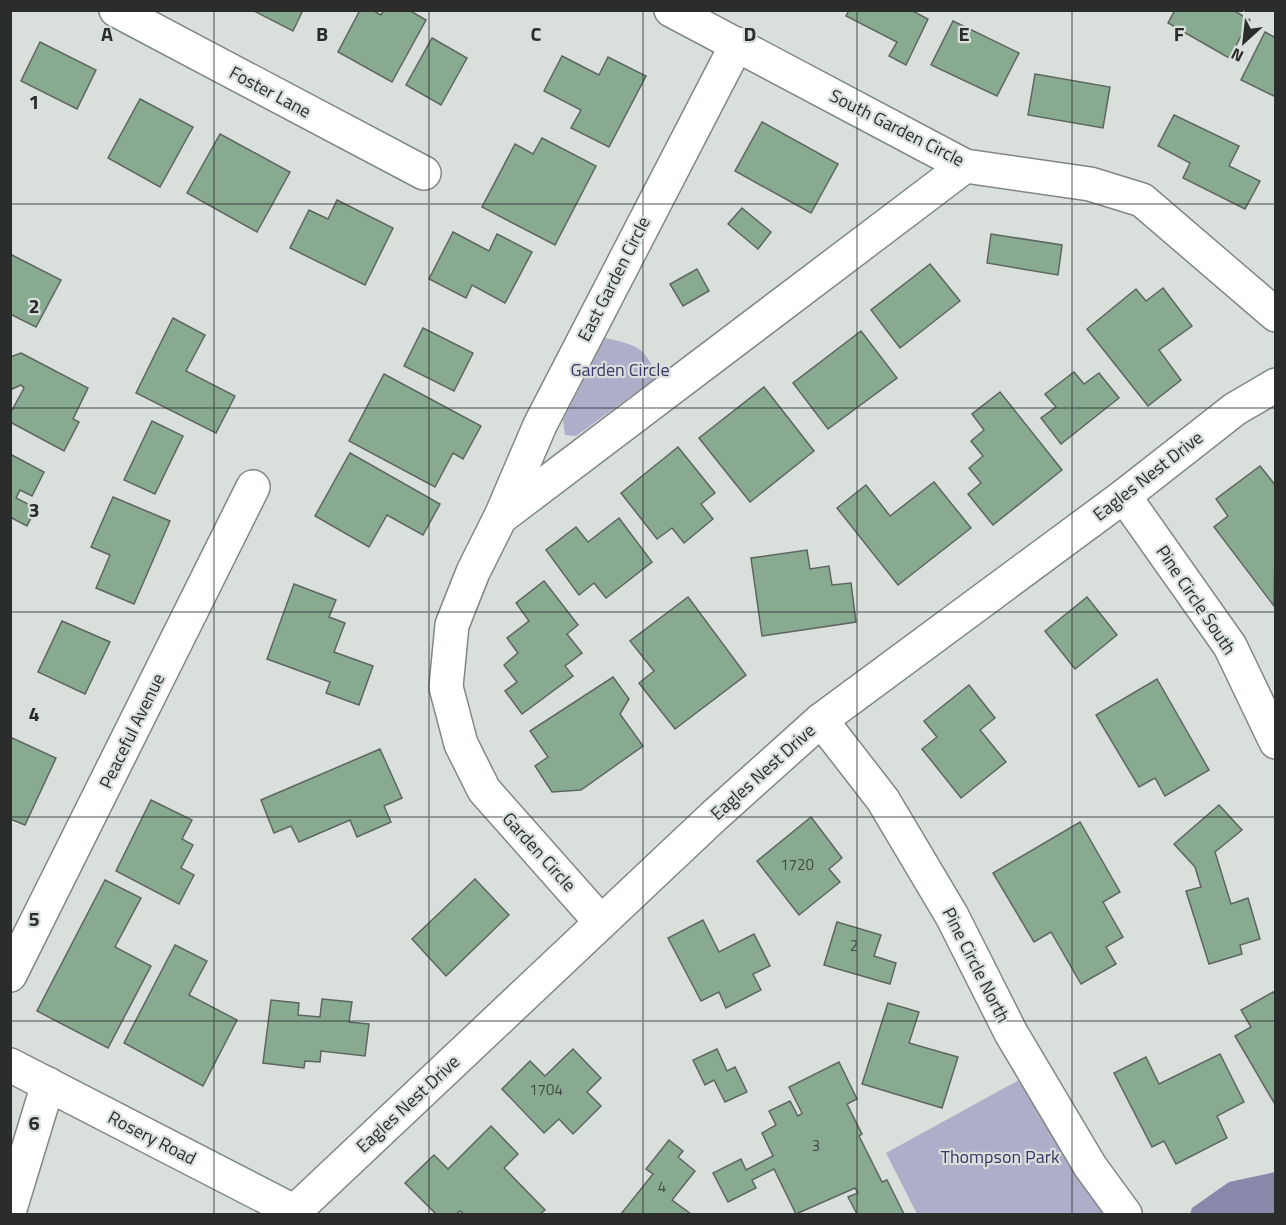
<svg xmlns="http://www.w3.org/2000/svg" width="1286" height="1225" font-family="'Titillium Web',sans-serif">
  <rect width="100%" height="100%" fill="#d9e0db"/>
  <g fill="#aeadca">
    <path d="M605,338C636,345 645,346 657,377L576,436L565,435L563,420Z"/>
    <path d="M1019,1080L1106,1214H917L886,1153Z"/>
  </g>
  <path fill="#8988ab" d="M1275,1172V1214H1190L1192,1208L1229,1182Z"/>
  <g fill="#87aa91" stroke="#5f6560" stroke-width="1.5">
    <path d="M252,10H303L293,31Z"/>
    <path d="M360,10H372L381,15L384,10H409L426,20L392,82L338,52Z"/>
    <path d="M849,10H911L928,19L906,65L889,56L897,42L846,16Z"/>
    <path d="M1175,10H1233L1250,20L1229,58L1168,23Z"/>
    <path d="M953,21L1019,53L997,96L931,65Z"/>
    <path d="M1265,32L1276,38V97L1241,80Z"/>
    <path d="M432,38L467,58L441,105L406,85Z"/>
    <path d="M40,42L96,70L77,109L21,81Z"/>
    <path d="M562,56L599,75L608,57L646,76L609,147L571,128L581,110L544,91Z"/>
    <path d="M1035,74L1110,87L1103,128L1028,115Z"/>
    <path d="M140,99L193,127L160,187L108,158Z"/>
    <path d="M1174,115L1239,146L1229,166L1260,181L1245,209L1183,178L1190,163L1158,146Z"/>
    <path d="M762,122L838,164L811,213L735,171Z"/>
    <path d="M220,134L290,172L257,232L187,193Z"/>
    <path d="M542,138L596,166L555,245L482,207L515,144L533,154Z"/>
    <path d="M337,200L393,228L365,285L290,248L309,210L328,219Z"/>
    <path d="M742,208L771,232L758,249L728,224Z"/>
    <path d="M453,232L489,251L497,234L532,252L505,303L472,285L466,298L429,279Z"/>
    <path d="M991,234L1062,245L1058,275L987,263Z"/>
    <path d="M10,254L61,280L36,327L10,314Z"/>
    <path d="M930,264L960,301L900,348L871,310Z"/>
    <path d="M697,269L709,291L683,306L670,284Z"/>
    <path d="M1163,288L1192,326L1159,350L1181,380L1148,406L1087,329L1136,289L1146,301Z"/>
    <path d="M173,318L205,335L186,371L235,396L216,433L136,393Z"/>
    <path d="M423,328L473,353L454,391L404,366Z"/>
    <path d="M861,331L897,378L828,429L793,383Z"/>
    <path d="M21,353L88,388L73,419L79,422L64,451L10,422V414L24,388L21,385L10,390V357Z"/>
    <path d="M1074,372L1084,384L1099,373L1119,398L1061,444L1041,418L1056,407L1045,394Z"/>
    <path d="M384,374L481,426L463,459L453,453L435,487L349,441Z"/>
    <path d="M764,387L814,451L750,502L699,438Z"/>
    <path d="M1000,392L1062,470L993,525L968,494L981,483L969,468L983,456L971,441L984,430L972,414Z"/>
    <path d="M152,421L183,436L155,494L124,480Z"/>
    <path d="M678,447L715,493L701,504L713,519L684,543L672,528L657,539L621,493Z"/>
    <path d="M350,453L440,504L423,535L387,515L369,547L315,516Z"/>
    <path d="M10,454L44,472L32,496L20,490L16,498L36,508L27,526L10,517Z"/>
    <path d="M1260,466L1276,486L1274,606L1214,527L1228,516L1216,499Z"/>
    <path d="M934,482L971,528L898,585L837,508L866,485L890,516Z"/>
    <path d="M113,497L170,521L134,604L96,588L110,555L91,547Z"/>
    <path d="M619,518L652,562L606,598L594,583L579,595L546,550L576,527L588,542Z"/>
    <path d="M807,550L810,569L829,566L832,585L851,583L856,622L762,636L751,558Z"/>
    <path d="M544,581L578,625L567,634L582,653L565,666L573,676L522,714L505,691L517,682L504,665L518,653L507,638L529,621L516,603Z"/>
    <path d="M294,584L336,600L329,617L345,623L334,652L373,666L359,705L326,693L330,682L267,659Z"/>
    <path d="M688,597L746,675L675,729L639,683L654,671L630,641Z"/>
    <path d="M1087,597L1117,635L1075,669L1045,631Z"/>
    <path d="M62,621L110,642L85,694L38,672Z"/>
    <path d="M613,677L629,699L620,714L643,746L581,790L552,792L535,766L548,757L530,731Z"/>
    <path d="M1157,679L1209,770L1165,796L1155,778L1139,787L1096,715Z"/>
    <path d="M969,685L995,718L980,730L1006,762L961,798L922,749L937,737L924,721Z"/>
    <path d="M10,737L56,758L25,825L10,819Z"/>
    <path d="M380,749L402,798L384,806L391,822L357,837L350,820L299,842L291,826L274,833L261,800Z"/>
    <path d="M151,800L192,820L182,839L193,845L181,868L194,875L179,904L116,871Z"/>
    <path d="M1219,805L1242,830L1215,852L1231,904L1248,898L1260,939L1240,945L1242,954L1209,964L1186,891L1201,887L1195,867L1174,844Z"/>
    <path d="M811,817L842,858L829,869L840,882L799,915L757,861Z"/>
    <path d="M1080,822L1120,892L1103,902L1123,937L1106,947L1116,964L1081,984L1051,932L1034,942L993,873Z"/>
    <path d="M475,879L509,915L446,976L412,939Z"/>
    <path d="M105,880L141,898L115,947L151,966L108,1048L37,1011Z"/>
    <path d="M703,920L719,952L754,934L770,966L753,974L761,990L726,1008L719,992L701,1001L668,938Z"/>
    <path d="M837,922L881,935L874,956L896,963L890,984L824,965Z"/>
    <path d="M175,945L207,961L189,995L237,1020L203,1086L124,1043Z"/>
    <path d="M1273,992L1276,995V1106L1235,1036L1251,1027L1241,1010Z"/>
    <path d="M322,999L352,1002L349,1022L369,1024L365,1056L321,1051L320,1062L305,1061L304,1068L263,1063L271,1000L299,1003L298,1015L320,1017Z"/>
    <path d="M888,1003L919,1012L909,1043L958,1057L942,1108L862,1084Z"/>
    <path d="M573,1049L601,1078L587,1092L601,1106L573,1134L559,1119L544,1133L502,1089L530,1061L545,1076Z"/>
    <path d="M717,1049L727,1071L735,1067L747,1092L725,1102L714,1080L705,1085L693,1060Z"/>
    <path d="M1220,1054L1244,1102L1217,1116L1227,1138L1176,1164L1164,1141L1152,1147L1114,1073L1146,1057L1159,1084Z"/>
    <path d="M839,1062L857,1099L847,1104L862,1134L859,1136L882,1182L887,1180L904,1214H857L848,1197L858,1193L855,1188L796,1214L774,1169L752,1180L756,1188L728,1202L713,1173L741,1159L746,1170L773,1156L762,1133L776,1125L769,1111L790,1101L798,1116L802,1113L789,1087Z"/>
    <path d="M491,1126L518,1154L504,1168L545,1210L540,1214H464L460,1211L456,1214H436L405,1183L434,1155L448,1169Z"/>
    <path d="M669,1140L683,1151L678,1157L695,1171L672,1200L691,1214H621L653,1174L646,1169Z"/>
  </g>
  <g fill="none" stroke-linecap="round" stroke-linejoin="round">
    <g stroke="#818783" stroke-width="36">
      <g id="minor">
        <path d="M116,10L424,173"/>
        <path d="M671,10L965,166L1090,184L1142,200L1276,315"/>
        <path d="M1124,496L1230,646L1276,742"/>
        <path d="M501,516L540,425L737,44"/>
        <path d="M821,720L883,800L952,916L1011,1033L1090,1166L1125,1214"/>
        <path d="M600,921L484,790L461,744L446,687L452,625L473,572L500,518L965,166"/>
        <path d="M10,975L253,487"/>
        <path d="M10,1065L299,1214"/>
        <path d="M10,1209L48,1084"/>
        <path d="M294,1212L714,816L821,720L1124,496L1235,409L1276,385"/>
      </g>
    </g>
    <use href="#minor" stroke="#fff" stroke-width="33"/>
  </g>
  <path fill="none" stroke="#2a2d2b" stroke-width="1.5" stroke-opacity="0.55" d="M214,10V1214M429,10V1214M643,10V1214M857,10V1214M1072,10V1214M10,204H1276M10,408H1276M10,612H1276M10,817H1276M10,1021H1276"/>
  <g text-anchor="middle" stroke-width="4.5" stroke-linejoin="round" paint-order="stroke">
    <g font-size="15" fill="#414c44">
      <text x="797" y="870">1720</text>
      <text x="854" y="951">2</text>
      <text x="546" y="1095">1704</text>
      <text x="816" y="1151">3</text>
      <text x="662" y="1192">4</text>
    </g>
    <g font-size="18" fill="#2a2d2b" stroke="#d9e0db">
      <text transform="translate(270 92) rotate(28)" y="6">Foster Lane</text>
      <text transform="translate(897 128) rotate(27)" y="6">South Garden Circle</text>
      <text transform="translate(614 279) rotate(-63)" y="6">East Garden Circle</text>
      <text transform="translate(1148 476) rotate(-38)" y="6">Eagles Nest Drive</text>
      <text transform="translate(1196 600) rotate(56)" y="6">Pine Circle South</text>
      <text transform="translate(132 731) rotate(-64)" y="6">Peaceful Avenue</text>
      <text transform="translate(763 772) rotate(-42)" y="6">Eagles Nest Drive</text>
      <text transform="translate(539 852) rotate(48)" y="6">Garden Circle</text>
      <text transform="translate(976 965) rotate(63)" y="6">Pine Circle North</text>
      <text transform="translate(408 1104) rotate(-43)" y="6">Eagles Nest Drive</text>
      <text transform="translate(152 1138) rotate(27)" y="6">Rosery Road</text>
    </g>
    <g font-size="18" fill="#3b3667" stroke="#d9e0db">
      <text x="620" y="376">Garden Circle</text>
      <text x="1000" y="1163">Thompson Park</text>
    </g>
  </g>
  <g font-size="20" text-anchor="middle" font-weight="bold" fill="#2a2d2b" stroke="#d9e0db" stroke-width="4.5" stroke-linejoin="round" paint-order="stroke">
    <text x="107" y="41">A</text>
    <text x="322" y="41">B</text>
    <text x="536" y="41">C</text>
    <text x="750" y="41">D</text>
    <text x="964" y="41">E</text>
    <text x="1179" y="41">F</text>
    <text x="34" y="109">1</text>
    <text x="34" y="313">2</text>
    <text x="34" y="517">3</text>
    <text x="34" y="721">4</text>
    <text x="34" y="926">5</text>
    <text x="34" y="1130">6</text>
  </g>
  <rect width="1286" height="1225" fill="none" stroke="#2a2d2b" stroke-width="24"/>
  <g transform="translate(1244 42) rotate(207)" stroke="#d9e0db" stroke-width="4.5" paint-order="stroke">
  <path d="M0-4.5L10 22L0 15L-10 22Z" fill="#2a2d2b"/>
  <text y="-9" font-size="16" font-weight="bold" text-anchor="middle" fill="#2a2d2b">N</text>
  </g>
</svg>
